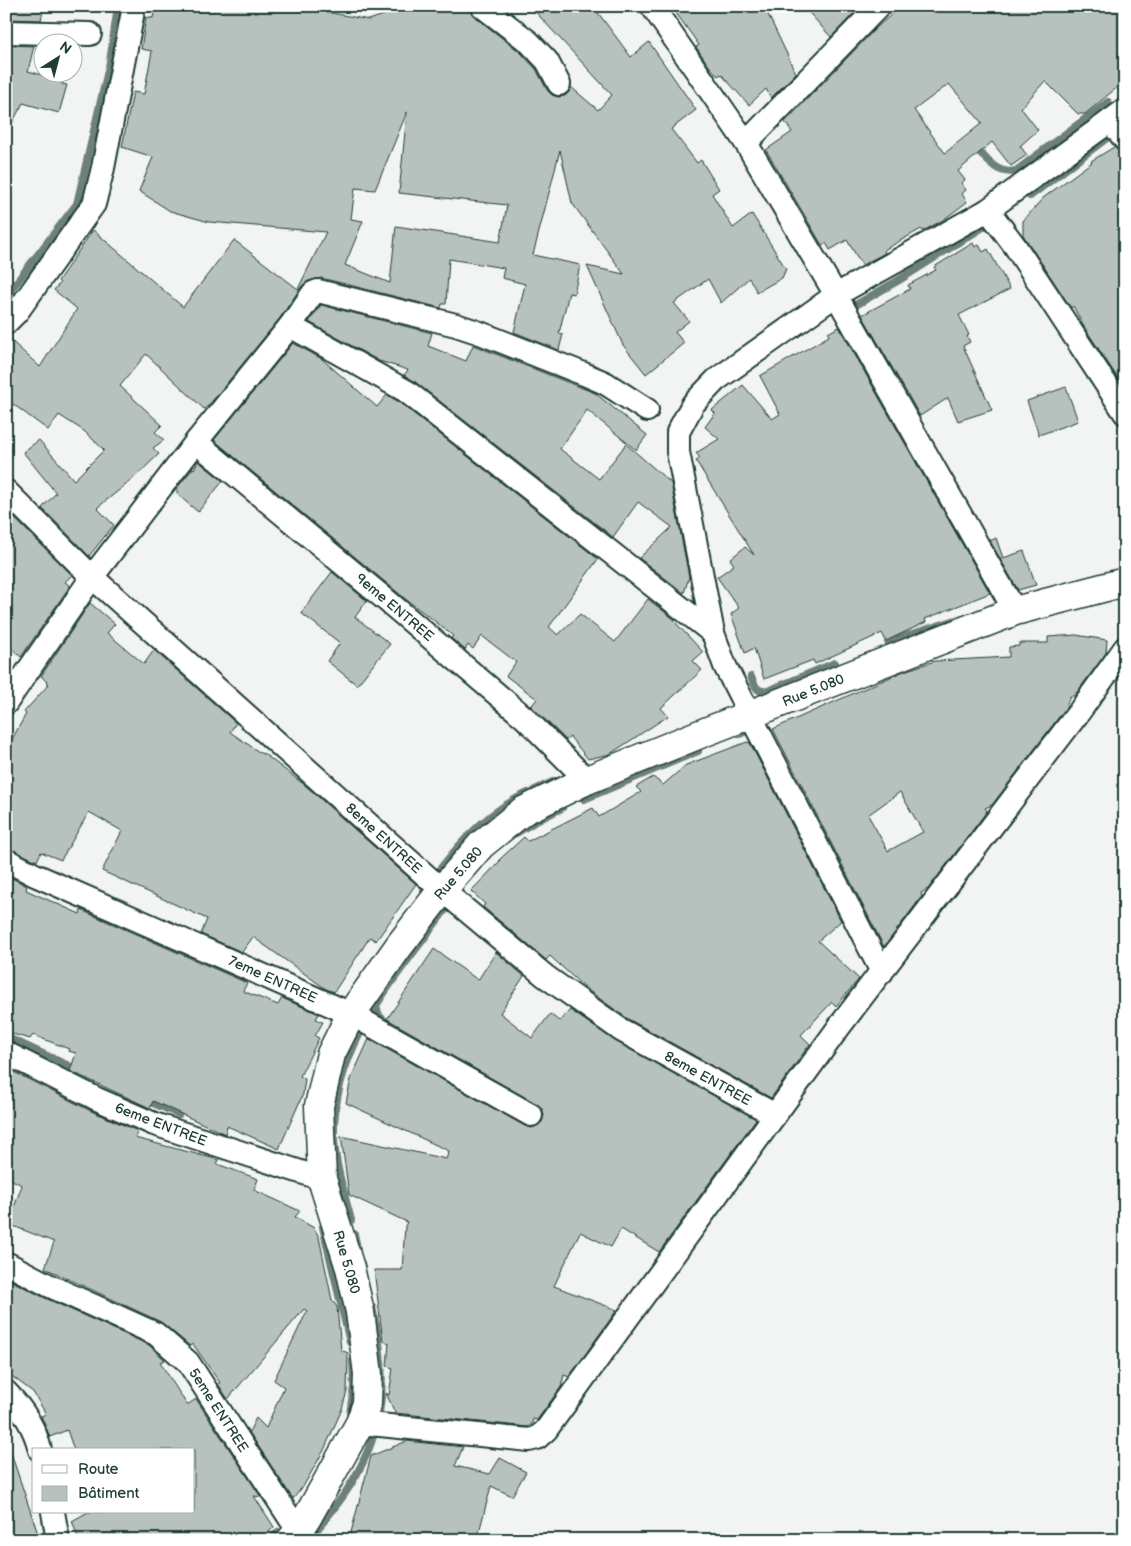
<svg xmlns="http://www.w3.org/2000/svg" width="1131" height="1546" font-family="'Balsamiq Sans',sans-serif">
  <rect width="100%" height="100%" fill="#f2f3f3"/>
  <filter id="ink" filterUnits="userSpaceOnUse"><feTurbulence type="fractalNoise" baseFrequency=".02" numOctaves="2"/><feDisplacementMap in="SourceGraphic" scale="10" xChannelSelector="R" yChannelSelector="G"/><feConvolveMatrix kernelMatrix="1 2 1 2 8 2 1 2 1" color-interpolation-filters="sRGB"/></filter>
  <g filter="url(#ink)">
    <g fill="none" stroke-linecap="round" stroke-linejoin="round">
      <g stroke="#6d807b" stroke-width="8">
        <path d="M1124,90L1125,89"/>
        <path d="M979,151C989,163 1000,175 1016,171L1108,102"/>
        <path d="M1030,196L1112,134"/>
        <path d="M6,296L77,204L110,62L118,6"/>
        <path d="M847,310L899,280L994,220"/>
        <path d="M888,642L962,618"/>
        <path d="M751,677C755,686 757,693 768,691L835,663"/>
        <path d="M740,734L755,727"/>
        <path d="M535,790L555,781"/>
        <path d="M584,799L698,751"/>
        <path d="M516,833L534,822L562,808"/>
        <path d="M424,891C452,852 483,813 528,793"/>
        <path d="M376,1006L379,1016L389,1024"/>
        <path d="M6,1037L75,1069"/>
        <path d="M144,1099L179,1114"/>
        <path d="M351,1220C344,1193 335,1166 334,1138C331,1047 395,979 445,910"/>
        <path d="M323,1227L350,1342"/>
        <path d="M354,1234L357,1248"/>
        <path d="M350,1414L354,1387L353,1361"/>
        <path d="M309,1539C323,1522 338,1505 349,1487C387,1428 388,1373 372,1307"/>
        <path d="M271,1540L278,1532"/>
      </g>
    </g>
    <g fill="#b7c1bd" stroke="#1f3d34" fill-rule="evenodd">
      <path d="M6,6H44L41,20L6,19Z"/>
      <path d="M155,6H317L327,7V12L369,20L401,9L429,10L431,6H457L470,11L474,16L520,52L536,69L547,90L552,95L558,97L565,96L570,91L571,87L598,110L612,95L530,6H593L631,57L649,42L696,110L671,129L697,163L701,160L719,189L712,194L733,228L752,214L786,269L782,278L757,292L749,278L721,303L708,279L674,303L689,321L675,332L684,343L646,374L623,345L587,266L624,274L572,203L560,150L533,255L580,265L574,294L569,293L559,333L563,334L559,350L514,332L525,284L502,278L504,268L449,259L446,304H442L441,308L321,278L308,281L302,286L280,318L209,405L204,409L146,354L120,386L162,425L155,432L164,440L153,448L159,454L134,478L97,508L114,525L89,556L42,508L56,493L23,452L39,440L74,480L104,450L84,431L59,415L48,430L6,399V336L40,367L77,309L54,290L60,283L58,281L93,230L183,307L234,240L298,289L326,232L209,222L170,211L139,191L153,157L122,147L133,92L144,94L152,51L141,49L146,17L153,18ZM407,112L399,193L507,205L500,242L396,226L390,283L345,265L363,221L351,219L355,188L375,190Z"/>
      <path d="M671,6H764L796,73L771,98L766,89L749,105L721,74L718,76L709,66L696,47L699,45Z"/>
      <path d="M803,6H858L859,8L831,37Z"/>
      <path d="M901,6H1125V81L1085,114H1078L1045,81L1021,108L1038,130L1020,146L1027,155L1011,166L992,142L958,171L965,180L961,183L966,190L962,194L967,202L943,220L923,231L921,229L884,250L885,253L862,265L847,240L830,250L826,243L822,245L766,150L792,132L785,122L875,29ZM949,84L982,123L945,153L914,110Z"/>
      <path d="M6,45L34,46L28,71L63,81L62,84L67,85L59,113L23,103L6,134Z"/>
      <path d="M1114,147L1122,153L1125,157V389L1083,325L1073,306L1071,308L1023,235V221L1043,198L1092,162L1091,161Z"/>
      <path d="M973,243L975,247L979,245L983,252L988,249L1010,289L959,315L969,335L967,336L970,342L963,346L992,410L958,421L948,398L920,416L862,315L910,289L908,285L936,270L934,267Z"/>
      <path d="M321,305L432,333L428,346L466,361L473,345L595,393L647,435L636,450L587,410L560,449L599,479L626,444L671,483L689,577L684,593L639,558L672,527L638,502L613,537L414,381L404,375L408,370L379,361L309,322Z"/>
      <path d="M839,327L990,593L925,619L926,622L886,641L882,633L815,664L813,660L764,679L754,648L745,653L731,614L739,608L717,577L734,565L730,559L745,547L754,555L696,461L700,458L696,453L719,439L705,427L715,413L712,410L743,385L772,419L780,414L760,376L829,336L828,333Z"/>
      <path d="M293,343L322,359L377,407L387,395L399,402L598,559L549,627L558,635L580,614L615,642L648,599L675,620V622L703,652L693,661L702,670L661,708L668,716L610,754L588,759L570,737L566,740L531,706L537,699L506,676L516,662L482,636L473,649L468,645L465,650L451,638L453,636L436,622L408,601L214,440Z"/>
      <path d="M1066,387L1078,421L1039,435L1027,401Z"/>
      <path d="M198,461L223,481L198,512L177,494V488L193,468L194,469Z"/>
      <path d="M6,510L72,575L65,582L70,586L21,657L6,643Z"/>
      <path d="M996,538L1003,558L1024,551L1036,585L1018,590L990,541Z"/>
      <path d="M332,572L367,601L355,617L390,644L357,685L327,661L340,643L301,613Z"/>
      <path d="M90,603L115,624L107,633L144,664L154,650L236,723L230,732L262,754L263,753L306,786L416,884L376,941L370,937L334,992L326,989L253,937L242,952L201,934L207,919L102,871L122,831L89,812L61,860L41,852L37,861L6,847V750L26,714L24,712L49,684L41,676Z"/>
      <path d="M1076,635L1107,640L1106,653L1074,696H1070L1065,709L992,805L985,808L987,811L928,889L921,893L922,896L884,947L773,729L904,671L935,661L1009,657V647L1019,646V643H1048V637ZM900,792L923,832L888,851L868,815Z"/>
      <path d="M747,742L750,743L841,921L818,941L859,979L836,1006L832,1002L801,1035L810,1044L771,1098L628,1019L585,988L550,956L546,960L483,907L485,904L471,891L500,861L499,860L524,837L528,841L593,808L599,817L641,792L636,787L653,777L663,785L686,765Z"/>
      <path d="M6,875L27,886L26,890L80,914L81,910L247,983L243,991L278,1005L282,998L319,1014L316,1019L323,1022L315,1036L319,1038L300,1076L305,1079L303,1094L279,1149L227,1126L225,1134L153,1101L150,1108L70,1071L76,1053L68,1051L69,1049L33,1035L30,1039L6,1032Z"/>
      <path d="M434,949L478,980L496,952L524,976L500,1013L532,1038L550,1014L559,1021L570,1010L615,1041L756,1119L659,1252L621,1229L611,1247L580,1232L554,1286L617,1310L569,1377L564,1375L561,1387L537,1420L533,1419L532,1424L528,1427L395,1413L386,1393L389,1395L393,1368L387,1366L389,1343L383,1341L374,1270H402L405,1226L407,1222L349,1195L341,1136L446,1159L449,1151L346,1103L351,1079L369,1039L525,1126L531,1128L537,1126L542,1122L544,1115L542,1109L537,1104L387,1019Z"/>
      <path d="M6,1068L91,1111L138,1131L135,1138L219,1160L217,1164L258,1179L254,1190L300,1211L295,1217L314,1228L319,1237L332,1300L337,1307L341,1350L348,1353L347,1391L342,1409L324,1450L304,1485L293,1499L249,1432L256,1418L266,1428L284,1387L274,1380L307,1311L304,1309L228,1399L218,1384L220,1383L193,1344L190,1346L161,1322L45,1268L54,1242L8,1224L22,1185L6,1177Z"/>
      <path d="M6,1278L45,1298L149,1345L165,1360L160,1362L187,1405L196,1399L261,1497L254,1496L274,1527L261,1540H79L72,1521L88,1512H194V1450H74L67,1430L50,1437L41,1416L46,1414L33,1392L6,1372Z"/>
      <path d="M407,1441L463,1447L455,1466L490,1474L500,1458L526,1472L512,1496L491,1486L477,1540H349L371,1456Z"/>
      <path d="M6,1450H10L40,1540H6Z"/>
    </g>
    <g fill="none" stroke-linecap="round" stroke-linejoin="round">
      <g stroke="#1f3d34" stroke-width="26">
        <g id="minor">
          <path d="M482,6L529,42L547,61L559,84"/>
          <path d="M652,6L746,143L836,295L1015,611"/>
          <path d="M6,32L90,34"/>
          <path d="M1110,121L1125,140"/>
          <path d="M746,143L879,6"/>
          <path d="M988,210L1015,246L1125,413"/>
          <path d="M6,323L17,312L94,204L103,168L134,6"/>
          <path d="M290,326L406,391L713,633"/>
          <path d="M196,442L385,599L525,718L587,780"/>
          <path d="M6,491L92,577L442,890L545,976L621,1030L775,1115"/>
          <path d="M6,703L92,577L196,442L290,326L313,293L318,291L456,325L480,333L584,374L605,383L647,410"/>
          <path d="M6,860L35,875L351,1014L531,1115"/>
          <path d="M882,972L725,666L713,633L678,452V432L693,404L716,380L836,295L988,210L1125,110"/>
          <path d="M6,1053L97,1099L154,1124L322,1179"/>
          <path d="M6,1263L50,1286L156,1334L188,1362L299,1532"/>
          <path d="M6,1392C22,1408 35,1428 40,1450"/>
          <path d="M360,1423L529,1440L537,1438L546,1430L839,1027L1079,712L1125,648"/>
          <path d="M53,1512L58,1540"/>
        </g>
      </g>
      <g stroke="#1f3d34" stroke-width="31">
        <path id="secondary" d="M291,1540L299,1532L360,1423L367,1403L368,1374L360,1312L350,1268L322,1179L319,1106L331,1054L351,1014L399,946L442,890L481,845L523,811L587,780L700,734L1015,611L1125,582"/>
      </g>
      <use href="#minor" stroke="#fff" stroke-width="22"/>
      <use href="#secondary" stroke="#fff" stroke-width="28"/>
    </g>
  </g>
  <g text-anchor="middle" stroke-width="4" stroke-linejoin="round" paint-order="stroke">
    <g font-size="14" fill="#1f3d34" stroke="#fff">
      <text transform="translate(395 607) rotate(40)" y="5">9eme ENTREE</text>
      <text transform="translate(813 690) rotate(-22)" y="5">Rue 5.080</text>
      <text transform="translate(384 838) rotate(42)" y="5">8eme ENTREE</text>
      <text transform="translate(458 873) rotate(-49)" y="5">Rue 5.080</text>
      <text transform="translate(273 979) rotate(24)" y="5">7eme ENTREE</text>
      <text transform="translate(708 1078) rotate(29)" y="5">8eme ENTREE</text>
      <text transform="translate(161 1124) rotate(21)" y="5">6eme ENTREE</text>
      <text transform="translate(347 1262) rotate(74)" y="5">Rue 5.080</text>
      <text transform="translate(219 1410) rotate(57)" y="5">5eme ENTREE</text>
    </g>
  </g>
  <rect width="1131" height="1546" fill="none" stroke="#fff" stroke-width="25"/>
  <rect x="12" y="12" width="1106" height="1521" fill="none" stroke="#1f3d34" stroke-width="2" filter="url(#ink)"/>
  <rect x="32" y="1448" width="162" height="65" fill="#ffffff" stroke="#a5b1ae"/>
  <rect x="42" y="1465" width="25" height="8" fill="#ffffff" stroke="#a5b1ae"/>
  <text x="78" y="1474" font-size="15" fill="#1f3d34">Route</text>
  <rect x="42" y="1486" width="25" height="15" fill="#b7c1bd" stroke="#a5b1ae"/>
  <text x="78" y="1498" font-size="15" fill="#1f3d34">Bâtiment</text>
  <g transform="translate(58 58) rotate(36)"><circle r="24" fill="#ffffff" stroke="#a5b1ae"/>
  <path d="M0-4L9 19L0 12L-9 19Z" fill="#1f3d34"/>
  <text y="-8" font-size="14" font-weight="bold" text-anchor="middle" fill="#1f3d34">N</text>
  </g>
</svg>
